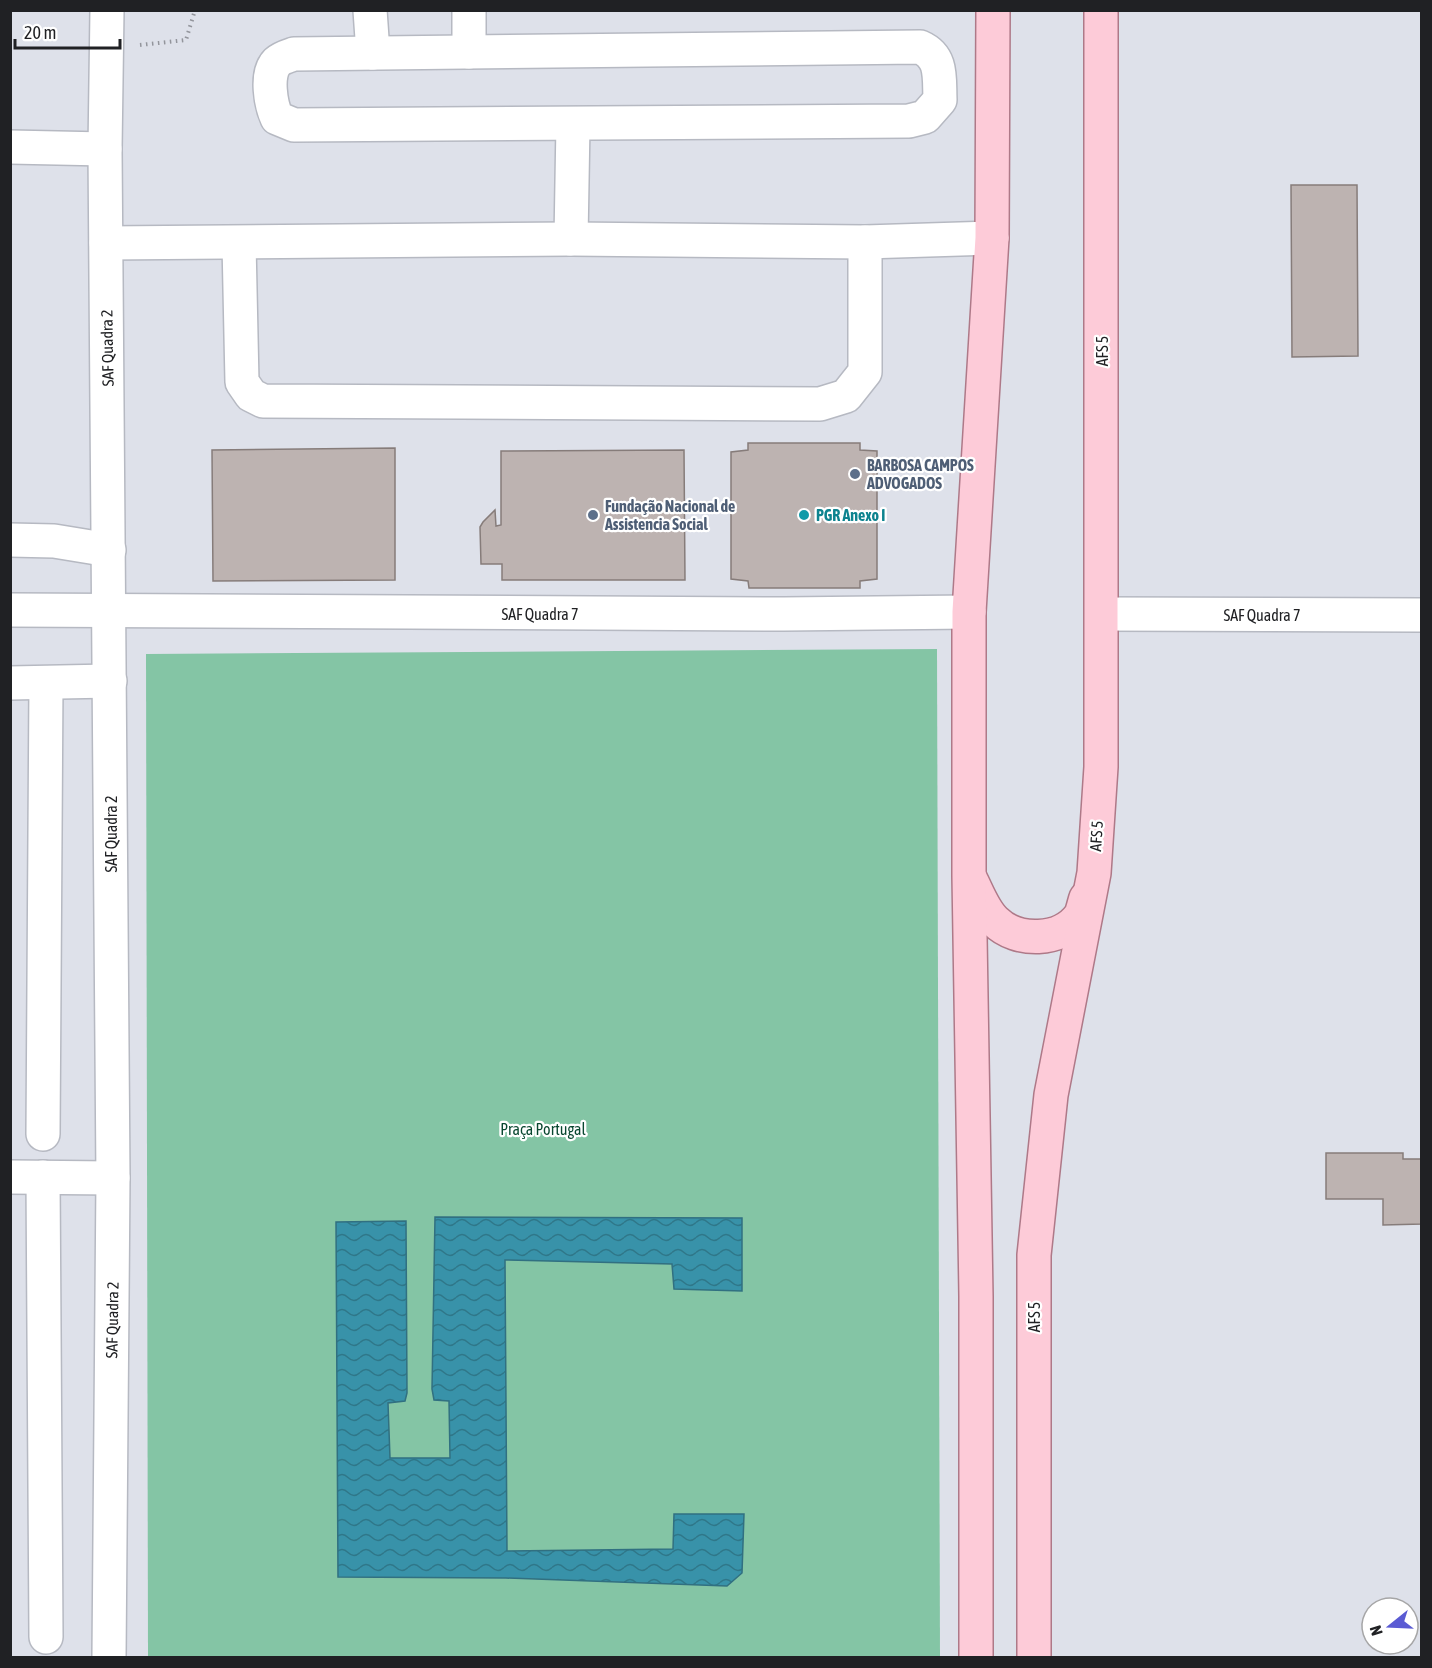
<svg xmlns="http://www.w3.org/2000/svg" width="1432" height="1668" font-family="'Asap Condensed',sans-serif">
  <defs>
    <pattern id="water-waves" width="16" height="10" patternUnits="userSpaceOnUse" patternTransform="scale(1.5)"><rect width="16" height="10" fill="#3892a9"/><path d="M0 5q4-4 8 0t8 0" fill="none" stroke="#2f7789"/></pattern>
  </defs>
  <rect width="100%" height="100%" fill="#dee1ea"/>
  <path fill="#84c5a5" d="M937,649L940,1657H148L146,654Z"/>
  <path fill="url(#water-waves)" stroke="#317081" stroke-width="1.5" d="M435,1217L742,1218V1291L674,1289L672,1264L505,1260L507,1551L673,1549L674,1514H744L742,1573L727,1586L506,1578L338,1577L336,1222L406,1221L407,1393L405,1401L388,1403L390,1458H450L449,1401L434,1400L432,1389Z"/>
  <g fill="#bdb3b1" stroke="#867c7a" stroke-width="1.5">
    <path d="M1291,185H1357L1358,356L1292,357Z"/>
    <path d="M748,443H860V450L877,451V579L860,581V588H749L748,581L731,579V452L748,450Z"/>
    <path d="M395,448V580L213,581L212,450Z"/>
    <path d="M684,450L685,580H502V564H481L480,527L483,522L495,510L496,526L501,525V451Z"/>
    <path d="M1326,1153H1403V1159H1422V1224L1383,1225V1199H1326Z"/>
  </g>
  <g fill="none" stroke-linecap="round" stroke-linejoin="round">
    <g stroke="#b6b9c2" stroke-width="36">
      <g id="minor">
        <path d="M107,10L105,149L113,1178L109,1658"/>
        <path d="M370,10L373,53"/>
        <path d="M920,47C943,57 939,78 940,100L925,117L909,121L294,125L277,118C271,105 265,74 277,62C281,58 288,56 294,54Z"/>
        <path d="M469,52V10"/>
        <path d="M10,147L105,149"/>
        <path d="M571,239L573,124"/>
        <path d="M106,243L571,239L865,242L992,238"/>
        <path d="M239,243L242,382L251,395L263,401L820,404L846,396L865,372V242"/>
        <path d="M10,540L54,541L109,550"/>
        <path d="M10,610L784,614L969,612"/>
        <path d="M1103,614L1422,615"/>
        <path d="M10,683L110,681"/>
        <path d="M43,1134L46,683"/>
        <path d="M10,1177L113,1178"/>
        <path d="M43,1177L46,1637"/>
      </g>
    </g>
    <g stroke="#ae7988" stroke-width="36">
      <g id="major">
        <path d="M971,880C978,894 984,911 995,921C1017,943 1061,942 1080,916C1083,911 1084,903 1086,898"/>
        <path d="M976,1658V1296L969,876V612L992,238L993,10"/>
        <path d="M1034,1658V1255L1051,1095L1094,873L1101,767V10"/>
      </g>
    </g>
    <path stroke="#93959c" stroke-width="4" stroke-dasharray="1.5 4.5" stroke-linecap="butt" d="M140,45L186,40L195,10"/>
    <use href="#minor" stroke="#fff" stroke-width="33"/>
    <use href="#major" stroke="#fdcbd8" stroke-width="33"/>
  </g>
  <g fill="#5c6f8a" stroke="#fff" stroke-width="2">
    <circle cx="855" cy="474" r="6"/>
    <circle cx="593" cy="515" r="6"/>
  </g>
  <circle fill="#0f9aa8" stroke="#fff" stroke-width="2" cx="804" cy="515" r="6"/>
  <g text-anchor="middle" stroke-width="4.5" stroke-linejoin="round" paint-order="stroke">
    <g font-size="16" fill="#202124" stroke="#fff">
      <text transform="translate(107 348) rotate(-91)" y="6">SAF Quadra 2</text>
      <text transform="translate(1102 351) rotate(-90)" y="6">AFS 5</text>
      <text x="540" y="620">SAF Quadra 7</text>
      <text x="1262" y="621">SAF Quadra 7</text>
      <text transform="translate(111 834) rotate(-90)" y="6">SAF Quadra 2</text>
      <text transform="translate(1096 836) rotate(-86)" y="6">AFS 5</text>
      <text transform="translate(1034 1317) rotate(-90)" y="6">AFS 5</text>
      <text transform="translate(112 1320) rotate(-89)" y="6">SAF Quadra 2</text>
    </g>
    <g font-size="16" font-weight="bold" fill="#4e5e75" stroke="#fff" text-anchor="start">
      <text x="867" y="471">BARBOSA CAMPOS<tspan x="867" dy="18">ADVOGADOS</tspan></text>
      <text x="605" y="512">Fundação Nacional de<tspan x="605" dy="18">Assistencia Social</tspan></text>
    </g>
    <g font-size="16" font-weight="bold" fill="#0d838f" stroke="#fff" text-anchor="start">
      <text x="816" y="521">PGR Anexo I</text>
    </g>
    <g font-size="16" fill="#094730" stroke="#fff">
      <text x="543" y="1135">Praça Portugal</text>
    </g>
  </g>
  <rect width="1432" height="1668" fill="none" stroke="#202124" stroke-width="24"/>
  <g transform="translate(1390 1626) rotate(252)"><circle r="28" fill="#ffffff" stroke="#a6a6a7" stroke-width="1.5"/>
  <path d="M0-4.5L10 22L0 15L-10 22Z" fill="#5a5bd3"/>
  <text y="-9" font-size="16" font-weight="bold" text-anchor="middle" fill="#202124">N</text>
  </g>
  <path d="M15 39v9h105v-9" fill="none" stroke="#202124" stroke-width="3"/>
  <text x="24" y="39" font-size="18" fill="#202124" stroke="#ffffff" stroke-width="4.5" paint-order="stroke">20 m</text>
</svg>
